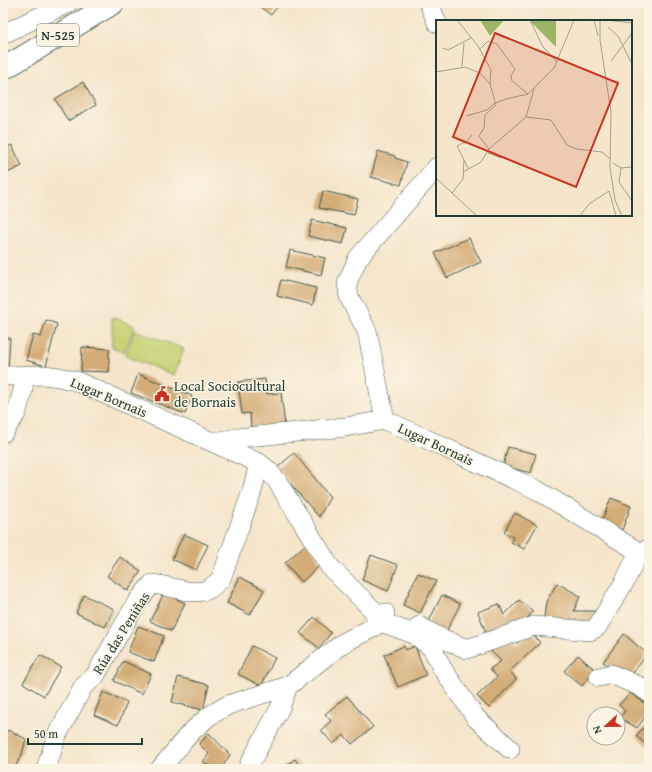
<svg xmlns="http://www.w3.org/2000/svg" width="652" height="772" font-family="'Gentium Book Plus',serif">
  <rect width="100%" height="100%" fill="#fcf5e5"/>
  <filter id="ink" filterUnits="userSpaceOnUse"><feTurbulence type="fractalNoise" baseFrequency=".025" numOctaves="2"/><feDisplacementMap in="SourceGraphic" scale="8" xChannelSelector="R" yChannelSelector="G"/><feConvolveMatrix kernelMatrix="1 2 1 2 8 2 1 2 1" color-interpolation-filters="sRGB"/></filter>
  <filter id="wash" filterUnits="userSpaceOnUse"><feTurbulence type="fractalNoise" baseFrequency=".012" numOctaves="4" result="noise"/><feDisplacementMap in="SourceGraphic" scale="16" xChannelSelector="R" yChannelSelector="G"/><feGaussianBlur stdDeviation="0.9" result="paint"/><feColorMatrix in="noise" values="0 0 0 0 0 0 0 0 0 0 0 0 0 0 0 0 0 1.4 0 .05"/><feComposite in="paint" operator="in"/></filter>
  <g filter="url(#wash)">
    <rect width="100%" height="100%" fill="#f5e5ca"/>
    <g fill="#c6d274" stroke="#728854">
      <path d="M112,317L135,326L124,352L112,347Z"/>
      <path d="M135,330L184,349L174,375L125,356Z"/>
    </g>
    <g id="blocks">
      <g fill="#d3ac76">
        <path d="M255,3H280L271,15Z"/>
        <path d="M83,82L96,105L68,121L55,99Z"/>
        <path d="M12,145L22,166L3,175V149Z"/>
        <path d="M378,151L395,156V158L407,162L401,185L371,177Z"/>
        <path d="M323,191L358,199L354,215L319,208Z"/>
        <path d="M312,220L347,228L343,244L308,236Z"/>
        <path d="M469,238L481,262L447,278L435,253Z"/>
        <path d="M290,250L325,258L321,275L286,267Z"/>
        <path d="M281,280L316,288L313,305L277,296Z"/>
        <path d="M46,320L57,324L46,366L26,360L33,335L41,337Z"/>
        <path d="M3,338H10L8,370L3,369Z"/>
        <path d="M82,347L109,349V372L81,371Z"/>
        <path d="M138,374L192,396L185,414L131,393Z"/>
        <path d="M265,379L267,394L281,393L285,425L251,429L250,413L242,414L238,382Z"/>
        <path d="M649,429V441L645,440Z"/>
        <path d="M508,447L536,454L531,473L503,466Z"/>
        <path d="M294,453L330,497L319,517L277,468Z"/>
        <path d="M611,498L631,506L622,530L601,522Z"/>
        <path d="M515,513L537,525L524,549L511,542L513,537L504,532Z"/>
        <path d="M184,534L208,545L196,570L172,559Z"/>
        <path d="M308,542L321,564L302,582L285,563Z"/>
        <path d="M371,555L398,565L388,591L362,580Z"/>
        <path d="M120,557L141,571L128,591L107,576Z"/>
        <path d="M418,573L436,581L420,613L403,605Z"/>
        <path d="M240,577L264,590L250,615L227,603Z"/>
        <path d="M557,583L580,596L574,611H595L596,623L551,625L544,617L546,602Z"/>
        <path d="M164,593L185,603L171,631L150,621Z"/>
        <path d="M84,595L114,609L105,627L76,613Z"/>
        <path d="M442,595L460,604L445,634L427,625Z"/>
        <path d="M519,600L533,611L519,629L488,638L478,612L499,604L504,615Z"/>
        <path d="M314,617L331,633L319,648L300,633Z"/>
        <path d="M138,626L164,636L154,662L128,652Z"/>
        <path d="M531,631L540,643L510,671L516,679L489,708L477,696L497,677L490,669L501,661L487,647L511,639L517,643Z"/>
        <path d="M624,634L647,654L629,678L603,662Z"/>
        <path d="M252,646L275,658L261,686L238,674Z"/>
        <path d="M404,646L406,650L415,646L426,675L398,687L384,655Z"/>
        <path d="M40,655L61,667L44,696L23,683Z"/>
        <path d="M578,655L595,670L582,686L564,671Z"/>
        <path d="M123,661L151,674L142,694L114,681Z"/>
        <path d="M178,677L209,685L203,710L172,702Z"/>
        <path d="M103,692L127,702L118,725L94,715Z"/>
        <path d="M630,693L649,706V712L637,728L620,718L625,711L619,705Z"/>
        <path d="M347,696L373,727L352,744L344,735L333,744L321,730L331,721L325,714Z"/>
        <path d="M649,721V747L636,736Z"/>
        <path d="M8,730L26,739L22,754L14,769H10L3,765V741Z"/>
        <path d="M209,733L230,755L221,769H214L203,762L209,754L199,744Z"/>
        <path d="M295,759L302,769H281Z"/>
      </g>
    </g>
  </g>
  <g filter="url(#ink)">
    <use href="#blocks" fill-opacity="0" stroke="#3f564a" stroke-width="1"/>
    <g fill="none" stroke-linecap="round" stroke-linejoin="round">
      <g stroke="#3f564a" stroke-width="20">
        <g id="minor">
          <path d="M429,3L437,23"/>
          <path d="M3,34L68,3"/>
          <path d="M3,376L44,375L59,377L76,381L259,463L268,470L277,481L330,567L372,609L378,621L414,634L432,648L442,668L476,718L510,749"/>
          <path d="M385,420L367,331L349,297L347,283L358,258L437,167"/>
          <path d="M3,433L16,414L23,390L24,376"/>
          <path d="M213,442L238,438L345,427L385,420L537,490L639,552L649,549"/>
          <path d="M419,626L441,638L467,649L534,626L590,631L597,627L625,581L639,552"/>
          <path d="M599,677L611,674L641,687L649,693"/>
          <path d="M46,769L57,735L83,687L95,676L137,602L152,584C170,585 193,597 209,589C213,587 217,582 221,579L252,491L259,463"/>
          <path d="M160,769L190,733L209,716L228,705L288,686L343,643L374,627L378,621L385,613"/>
          <path d="M248,769L249,765L280,708L288,686"/>
        </g>
      </g>
      <g stroke="#3f564a" stroke-width="24">
        <path id="highway" d="M3,69L113,3"/>
      </g>
      <use href="#minor" stroke="#fff" stroke-width="19"/>
      <use href="#highway" stroke="#fff" stroke-width="22"/>
    </g>
  </g>
  <defs>
    <g id="civic-bare" transform="scale(1.2)"><path d="M-.6-6.5H3V-4.5H.6V-3L4-1V1h2V6H-6V1h2V-1L-.6-3ZM-1.2 2.5V6h2.4V2.5Z" fill="#c8321e" stroke="#fcf5e5" stroke-width="2.5" paint-order="stroke"/></g>
  </defs>
  <g fill-rule="evenodd">
    <use href="#civic-bare" x="162" y="394"/>
  </g>
  <g text-anchor="middle" stroke-width="3" stroke-linejoin="round" paint-order="stroke">
    <rect fill="#fcf5e5" stroke="#617469" stroke-width="1" x="37" y="24" width="42" height="22" rx="3"/>
    <g font-size="13" font-weight="bold" fill="#1f3d34">
      <text x="58" y="40">N-525</text>
    </g>
    <g font-size="14" fill="#1f3d34" stroke="#fcf5e5" text-anchor="start">
      <text x="174" y="391">Local Sociocultural<tspan x="174" dy="16">de Bornais</tspan></text>
    </g>
    <g font-size="14" fill="#1f3d34" stroke="#fcf5e5">
      <text transform="translate(109 397) rotate(23)" y="5">Lugar Bornais</text>
      <text transform="translate(436 444) rotate(25)" y="5">Lugar Bornais</text>
      <text transform="translate(121 633) rotate(-58)" y="5">Rúa das Peniñas</text>
    </g>
  </g>
  <g transform="translate(436 20)">
    <rect width="196" height="196" fill="#f5e5ca"/>
    <path d="M44,0H68L54,16ZM93,0H120V27Z" fill="#9cb466"/>
    <path fill="none" stroke="#9fa28e" stroke-width="1" d="M21,0L42,26L55,50L54,64L60,85L49,95L48,108L43,116L53,129M94,0L107,27L121,42M158,0L162,16M164,0V20L175,92L174,148L179,180L186,196M170,0L196,3M172,7L182,16L196,44M7,28L12,30L35,18M44,29L52,21L61,24L79,49L75,56L76,61L92,74M175,41L196,13M26,46L28,23M0,52L29,47L44,53L54,64M30,96L51,90L59,83L70,79L92,74L118,48L138,0M90,97L115,100L131,125L140,129L166,132L174,139M52,133L65,138M177,143L185,148L196,147M32,148L21,126L31,121L36,115M185,148L183,162L196,181M27,152L45,142L53,129L90,97L98,69M0,158L41,196M16,173L27,159L28,140M144,196L153,184L173,171L180,196"/>
    <path fill="#c8321e" fill-opacity="0.15" stroke="#c8321e" stroke-width="2" d="M59,13L182,63L140,167L17,117Z"/>
    <rect width="196" height="196" fill="none" stroke="#1f3d34" stroke-width="2"/>
  </g>
  <rect width="652" height="772" fill="none" stroke="#fcf5e5" stroke-width="16"/>
  <g transform="translate(606 726) rotate(248)"><circle r="19" fill="#fcf5e5" stroke="#a4ab9e"/>
  <path d="M0-3L7 15L0 10L-7 15Z" fill="#c8321e"/>
  <text y="-6" font-size="11" font-weight="bold" text-anchor="middle" fill="#1f3d34">N</text>
  </g>
  <path d="M28 738v6h114v-6" fill="none" stroke="#1f3d34" stroke-width="2"/>
  <text x="34" y="738" font-size="12" fill="#1f3d34" stroke="#fcf5e5" stroke-width="3" paint-order="stroke">50 m</text>
</svg>
